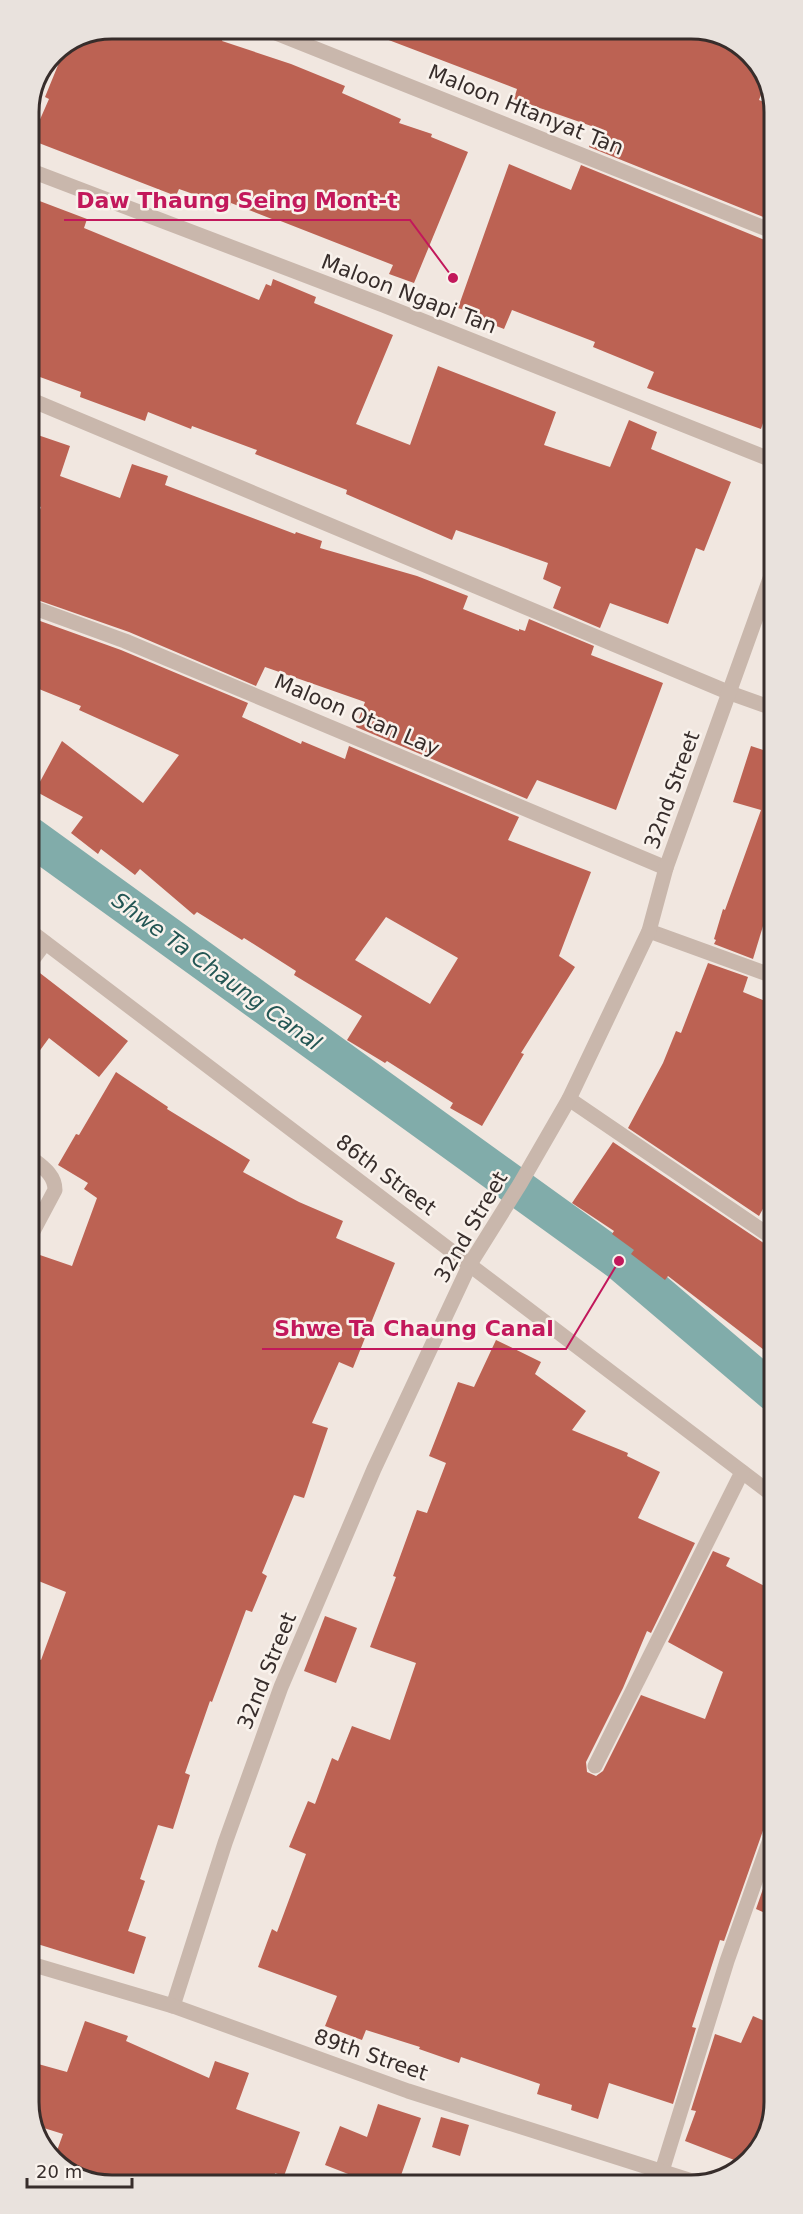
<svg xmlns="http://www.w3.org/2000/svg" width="803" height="2214" font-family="'DejaVu Sans',sans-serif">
  <rect width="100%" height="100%" fill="#f1e7e0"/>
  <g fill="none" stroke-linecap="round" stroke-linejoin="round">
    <path stroke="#81acaa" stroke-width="38" d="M30,836L619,1261L773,1392"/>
  </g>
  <g fill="#bc6253" fill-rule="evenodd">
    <path d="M111,28L205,29L224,35L222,41L291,64L345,86L342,93L401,119L399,123L432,134L431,137L468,152L414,283L389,274L393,265L278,220L277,221L231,203L230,207L179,189L176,196L31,140L49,99L45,97L65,48Z"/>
    <path d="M366,29H697L718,37L716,41L746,51L766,81L759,100L772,105V203L766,218L589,147L597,128L514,99L517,89L365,31Z"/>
    <path d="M509,164L571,190L581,165L772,243V397L761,429L647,388L654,372L593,347L595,342L512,310L504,329L466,314L467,311L458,308Z"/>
    <path d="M29,197L87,219L84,228L259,300L266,284L271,286L273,279L316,297L314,303L393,335L356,424L410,445L438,366L556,412L544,445L610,467L629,420L657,432L651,449L731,482L704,551L696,548L668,624L610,603L600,628L553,608L561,587L543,579L548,563L456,530L452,540L346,494L347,490L255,454L257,450L192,426L191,429L148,412L145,421L80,397L81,392L29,373Z"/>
    <path d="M29,432L70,446L60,476L120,498L132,464L168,476L165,485L295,534L296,532L322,541L320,548L417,576L468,596L463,609L519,631V629L525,631L529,619L594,646L591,655L663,683L616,810L537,780L527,799L356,727L365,702L265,667L256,686L129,632L29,597V539L41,507L29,503Z"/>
    <path d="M29,617L121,650L248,703L242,717L301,744L302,741L345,759L349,746L519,817L508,840L591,872L559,956L575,967L521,1053L524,1054L482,1126L450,1108L453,1103L387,1061L385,1063L347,1040L362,1016L294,975L296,971L244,938L242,940L197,912L194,915L140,869L135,875L101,849L98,854L71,833L83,817L35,791L62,741L143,803L179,755L79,710L81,706L29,685ZM386,917L458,958L430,1004L355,960Z"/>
    <path d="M751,746L773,753V915L767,913L753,959L714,944L716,940L714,939L723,909L725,910L761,810L733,802Z"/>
    <path d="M708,963L748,977L743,992L773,1004V1191L759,1216L628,1128L663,1063L676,1031L681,1033Z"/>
    <path d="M36,970L128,1041L99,1077L49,1038L30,1064V973Z"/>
    <path d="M116,1072L168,1107L167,1109L250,1160L243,1172L299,1202L343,1221L336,1238L395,1263L353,1368L339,1362L312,1423L328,1428L304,1498L294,1495L262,1573L267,1576L252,1612L246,1610L212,1702L210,1701L185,1773L190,1775L173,1829L158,1825L140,1879L145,1881L128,1931L146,1937L134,1974L31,1942V1656L41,1660L66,1592L31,1578L30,1273L37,1254L72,1266L97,1198L84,1189L88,1183L58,1165L76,1134L79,1135Z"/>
    <path d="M613,1142L768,1246L773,1248V1357L668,1276L665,1280L631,1254L634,1250L612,1234L614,1231L572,1203Z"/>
    <path d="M496,1340L541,1362L535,1374L586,1411L572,1430L628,1453L627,1456L660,1472L638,1518L695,1543L651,1633L647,1631L623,1688L586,1762L587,1772L596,1776L603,1771L641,1695L705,1719L723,1672L668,1642L713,1551L730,1558L726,1566L774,1591V1818L768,1820L765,1825L724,1941L720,1940L692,2027L696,2028L673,2104L609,2083L598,2119L571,2110L572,2105L537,2094L540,2084L461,2057L459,2063L419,2049L420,2047L366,2030L362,2040L325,2026L337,1996L258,1967L272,1929L277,1932L306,1854L289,1847L308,1801L315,1804L332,1758L338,1761L352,1726L390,1740L416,1663L370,1647L396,1577L393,1576L417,1510L427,1513L446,1463L429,1456L458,1382L474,1387Z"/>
    <path d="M325,1616L357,1628L336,1683L304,1671Z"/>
    <path d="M774,1857V1917L756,1909Z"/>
    <path d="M753,2016L774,2025V2103L757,2153L742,2163L685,2141L696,2111L691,2110L715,2034L741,2043Z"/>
    <path d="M85,2021L128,2036L126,2041L209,2078L215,2061L249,2073L236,2109L300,2132L284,2176L275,2173L273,2185H106L61,2168L54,2159L63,2134L31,2124V2062L67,2072Z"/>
    <path d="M378,2104L421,2118L398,2184H374L325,2165L340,2126L367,2137Z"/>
    <path d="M441,2117L469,2125L460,2156L432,2147Z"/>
  </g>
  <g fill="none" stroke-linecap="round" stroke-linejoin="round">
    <g stroke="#c9b7ac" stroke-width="15">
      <path d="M266,29L772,231"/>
      <path d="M29,170L383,305L772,460"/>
      <path d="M29,399L730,693L772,708"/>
      <path d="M29,606L125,641L666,868"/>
      <path d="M30,931L774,1496"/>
      <path d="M649,931L773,976"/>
      <path d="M30,963L45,943"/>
      <path d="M569,1099L773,1238"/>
      <path d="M30,1157C41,1166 55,1174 55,1190L30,1237"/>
      <path d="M595,1766L742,1472"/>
      <path d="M173,2006L225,1843L281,1687L374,1469L470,1264L520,1184L569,1099L649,931L666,868L772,573"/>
      <path d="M662,2171L727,1961L774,1828"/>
    </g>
    <path stroke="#c9b7ac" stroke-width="15" d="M31,1964L173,2006L408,2091L698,2183"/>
  </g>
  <g text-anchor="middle" stroke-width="5" stroke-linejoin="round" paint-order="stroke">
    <g font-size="21" fill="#372d2b" stroke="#f9f2ec">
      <text transform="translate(526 110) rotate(22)" y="7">Maloon Htanyat Tan</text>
      <text transform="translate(409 294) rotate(21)" y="7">Maloon Ngapi Tan</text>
      <text transform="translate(357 715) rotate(23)" y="7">Maloon Otan Lay</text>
      <text transform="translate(672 790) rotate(-70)" y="7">32nd Street</text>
      <text transform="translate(386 1175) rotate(37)" y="7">86th Street</text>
      <text transform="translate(471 1227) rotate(-60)" y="7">32nd Street</text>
      <text transform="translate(267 1671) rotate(-68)" y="7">32nd Street</text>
      <text transform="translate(371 2055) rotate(19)" y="7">89th Street</text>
    </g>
    <g font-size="22" font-style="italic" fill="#235654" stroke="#f9f2ec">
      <text transform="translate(217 971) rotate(36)" y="8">Shwe Ta Chaung Canal</text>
    </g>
  </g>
  <path d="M0 0H803V2214H0ZM112 39H691A73 73 0 0 1 764 112V2102A73 73 0 0 1 691 2175H112A73 73 0 0 1 39 2102V112A73 73 0 0 1 112 39Z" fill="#e9e2dd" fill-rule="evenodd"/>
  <path fill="none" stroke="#372d2b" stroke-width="3" d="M112 39H691A73 73 0 0 1 764 112V2102A73 73 0 0 1 691 2175H112A73 73 0 0 1 39 2102V112A73 73 0 0 1 112 39Z"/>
  <path fill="none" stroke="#c2185b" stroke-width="2" d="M453 278L410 220H64M619 1261L566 1349H262"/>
  <g fill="#c2185b" stroke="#f9f2ec" stroke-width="2">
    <circle cx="453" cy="278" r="6"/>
    <circle cx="619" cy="1261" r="6"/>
  </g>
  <g font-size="22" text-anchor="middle" font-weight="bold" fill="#c2185b" stroke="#f9f2ec" stroke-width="5" stroke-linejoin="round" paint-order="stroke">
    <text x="237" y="208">Daw Thaung Seing Mont-t</text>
    <text x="414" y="1336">Shwe Ta Chaung Canal</text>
  </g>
  <path d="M27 2178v9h105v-9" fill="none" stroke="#372d2b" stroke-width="3"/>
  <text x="36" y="2178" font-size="18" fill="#372d2b" stroke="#f9f2ec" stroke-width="4.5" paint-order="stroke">20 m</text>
</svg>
